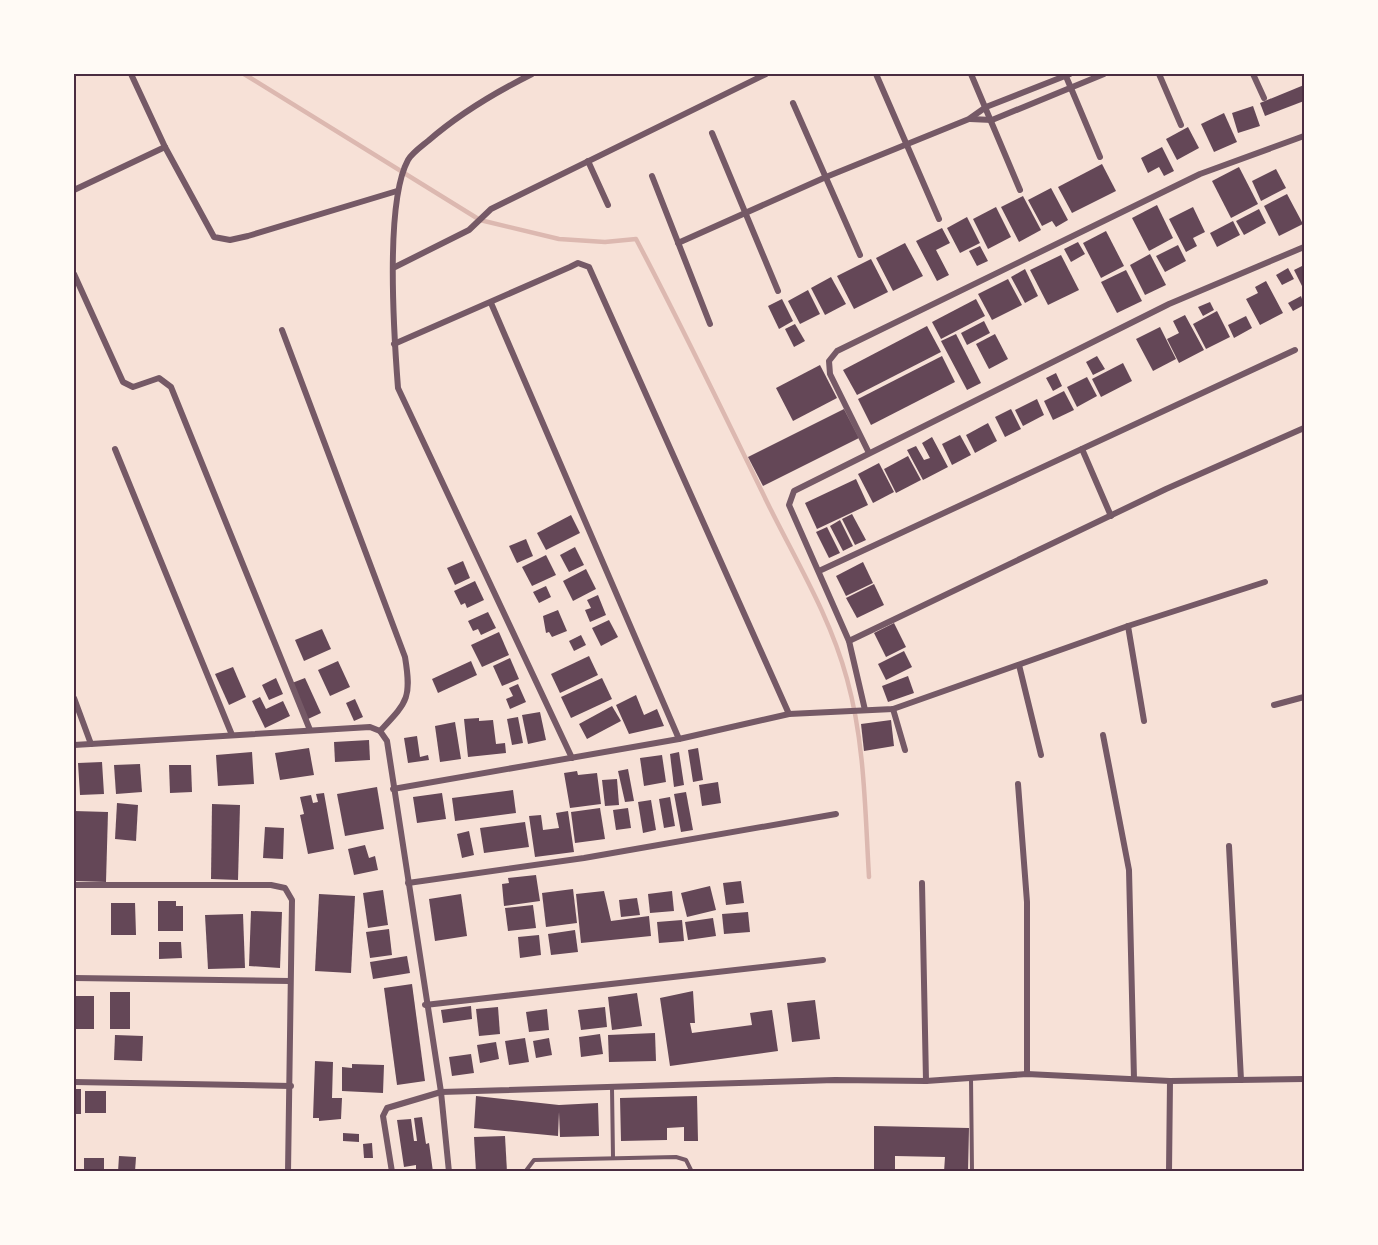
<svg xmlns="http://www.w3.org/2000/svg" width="1378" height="1245" font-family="'Varela Round',sans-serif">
  <rect width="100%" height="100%" fill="#f7e1d7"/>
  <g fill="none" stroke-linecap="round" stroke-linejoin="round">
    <path stroke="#dcb8b0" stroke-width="4.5" d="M244,74L480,220L559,239L605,242L636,239C682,326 724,414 767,502C796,561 830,616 847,679C865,744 865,811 869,877"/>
  </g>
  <g fill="#644757">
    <path d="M1304,85V101L1265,116L1260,103Z"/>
    <path d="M1253,106L1260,126L1238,133L1232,113Z"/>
    <path d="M1224,113L1237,142L1214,152L1201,124Z"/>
    <path d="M1188,127L1199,148L1177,160L1166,139Z"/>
    <path d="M1162,147L1174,171L1164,176L1159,167L1148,173L1141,158Z"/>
    <path d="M1102,164L1116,191L1072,213L1058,187Z"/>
    <path d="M1239,167L1258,204L1231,218L1212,181Z"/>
    <path d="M1276,169L1286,188L1261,201L1252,181Z"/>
    <path d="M1051,188L1068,220L1056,227L1052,221L1042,226L1028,200Z"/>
    <path d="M1287,194L1303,224L1279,236L1264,206Z"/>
    <path d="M1023,196L1041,230L1019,242L1001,207Z"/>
    <path d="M1157,205L1173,238L1149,251L1132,218Z"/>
    <path d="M996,207L1011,237L988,249L973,219Z"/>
    <path d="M1193,207L1205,232L1193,238L1197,246L1186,252L1169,219Z"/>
    <path d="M1259,209L1266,223L1244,235L1236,221Z"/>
    <path d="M967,217L980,243L960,253L947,228Z"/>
    <path d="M1233,221L1240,235L1217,247L1210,233Z"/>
    <path d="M942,228L950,243L936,250L949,275L937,281L916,241Z"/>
    <path d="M1106,231L1124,266L1101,278L1083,243Z"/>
    <path d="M1078,242L1085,254L1071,262L1064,249Z"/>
    <path d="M905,243L923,276L893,291L876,258Z"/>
    <path d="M1178,245L1186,261L1165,272L1156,256Z"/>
    <path d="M980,246L988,261L977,266L969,251Z"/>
    <path d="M1150,254L1166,285L1145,295L1130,265Z"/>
    <path d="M1061,255L1079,290L1048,305L1030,270Z"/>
    <path d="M871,259L888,292L854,309L837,276Z"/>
    <path d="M1304,265V290L1294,270Z"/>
    <path d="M1288,268L1294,279L1282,285L1276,275Z"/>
    <path d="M1025,269L1038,296L1025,303L1011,277Z"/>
    <path d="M1126,270L1142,301L1117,313L1101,282Z"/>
    <path d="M831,277L846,304L825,315L811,288Z"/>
    <path d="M1008,279L1022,305L992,320L978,294Z"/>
    <path d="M1266,281L1283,313L1260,325L1246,299L1258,293L1255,287Z"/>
    <path d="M808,290L820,314L800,324L788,301Z"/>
    <path d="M1301,296L1304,305L1293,311L1288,303Z"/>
    <path d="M782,299L793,321L779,329L768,306Z"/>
    <path d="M976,299L985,316L941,339L932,322Z"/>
    <path d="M1210,302L1214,310L1203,316L1198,307Z"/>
    <path d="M1217,311L1230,337L1206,349L1193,324Z"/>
    <path d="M1185,315L1204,350L1179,363L1167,339L1179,333L1173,321Z"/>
    <path d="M1246,316L1252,328L1234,338L1228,325Z"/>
    <path d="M984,321L990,333L967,345L961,333Z"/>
    <path d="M795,324L805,341L794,347L785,329Z"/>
    <path d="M927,326L941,352L857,395L843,370Z"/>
    <path d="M1160,327L1176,359L1153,371L1136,339Z"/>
    <path d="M956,334L981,383L967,390L941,341Z"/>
    <path d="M995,334L1008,359L989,369L976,344Z"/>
    <path d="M942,356L955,382L871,425L858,399Z"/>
    <path d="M1097,356L1105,369L1093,375L1086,362Z"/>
    <path d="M1123,363L1132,381L1101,397L1092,379Z"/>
    <path d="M820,365L837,398L793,421L776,388Z"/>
    <path d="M1056,373L1062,386L1053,391L1046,378Z"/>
    <path d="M1087,377L1097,396L1077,407L1067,387Z"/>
    <path d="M1064,391L1074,410L1053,420L1044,401Z"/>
    <path d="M1037,399L1044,415L1023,426L1015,410Z"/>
    <path d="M844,409L859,438L763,486L748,457Z"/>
    <path d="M1011,409L1021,429L1005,437L995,417Z"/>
    <path d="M988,423L997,441L975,453L966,435Z"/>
    <path d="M960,435L971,455L952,465L942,444Z"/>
    <path d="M932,437L948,467L923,480L907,450L916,446L924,460L930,458L922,443Z"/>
    <path d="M908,456L921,480L896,493L884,469Z"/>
    <path d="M879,463L894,492L873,503L858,474Z"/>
    <path d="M856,479L868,505L817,529L805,503Z"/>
    <path d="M852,514L866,540L855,545L842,519Z"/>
    <path d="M571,515L580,533L546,550L537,533Z"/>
    <path d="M840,520L853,546L843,551L830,526Z"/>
    <path d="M827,527L840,553L829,558L816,532Z"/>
    <path d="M526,539L533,556L517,563L509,546Z"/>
    <path d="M575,547L584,565L569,572L560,555Z"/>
    <path d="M546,555L556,575L532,586L522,567Z"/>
    <path d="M463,561L470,578L455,585L447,568Z"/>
    <path d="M863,562L873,583L846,596L836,576Z"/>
    <path d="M586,569L596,589L573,601L563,581Z"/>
    <path d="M475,581L484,600L467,608L465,603L461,605L454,591Z"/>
    <path d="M874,584L884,605L857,618L846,598Z"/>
    <path d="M546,586L551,597L539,603L533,592Z"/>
    <path d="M598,595L606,615L590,622L585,610L591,608L587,600Z"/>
    <path d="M558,610L567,631L552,637L549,632L546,633L543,616Z"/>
    <path d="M488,612L496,628L481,635L478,629L473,631L468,621Z"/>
    <path d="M609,620L618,637L601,646L592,628Z"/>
    <path d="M894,623L906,647L886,657L874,633Z"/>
    <path d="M322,629L331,649L304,661L295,640Z"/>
    <path d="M499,632L509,655L482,667L471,645Z"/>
    <path d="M581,635L586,645L574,651L569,641Z"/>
    <path d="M904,651L912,667L886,680L878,664Z"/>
    <path d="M589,656L598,675L560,693L551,674Z"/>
    <path d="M510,658L519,679L502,686L493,666Z"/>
    <path d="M338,661L350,687L330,696L318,670Z"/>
    <path d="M471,661L477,675L438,693L432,679Z"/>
    <path d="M233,667L246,697L229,705L215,674Z"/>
    <path d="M908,676L914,693L888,702L882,686Z"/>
    <path d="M276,678L283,694L269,700L262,685Z"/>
    <path d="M305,678L321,713L308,719L292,683Z"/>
    <path d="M602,678L612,699L571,718L561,697Z"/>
    <path d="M518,684L526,702L510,709L506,699L513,696L509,688Z"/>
    <path d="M636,695L644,715L657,709L664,726L629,734L616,705Z"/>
    <path d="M260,697L266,709L283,701L290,716L265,728L252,701Z"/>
    <path d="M355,699L363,717L354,721L346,703Z"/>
    <path d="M612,706L621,721L587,739L579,724Z"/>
    <path d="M540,712L546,740L528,744L522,715Z"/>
    <path d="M518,717L523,743L512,745L507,719Z"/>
    <path d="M479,718V721L493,720L496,744L505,743L506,753L468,757L464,719Z"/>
    <path d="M891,720L894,746L864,751L861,724Z"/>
    <path d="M455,722L461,759L440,762L435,726Z"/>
    <path d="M417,736L420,757L428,755L429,760L408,763L404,738Z"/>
    <path d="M369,740L370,760L335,762L334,742Z"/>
    <path d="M309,748L314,775L280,780L275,753Z"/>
    <path d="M698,748L703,780L693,782L688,750Z"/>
    <path d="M252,752L254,784L218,786L216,755Z"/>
    <path d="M679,752L684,785L674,787L670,754Z"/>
    <path d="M662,755L666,782L644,786L640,758Z"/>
    <path d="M102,762L104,794L80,795L78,763Z"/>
    <path d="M140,764L142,792L116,794L114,765Z"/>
    <path d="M169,765H191L192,792L170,793Z"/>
    <path d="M628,769L634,801L625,802L618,771Z"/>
    <path d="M577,771L578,775L597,773L601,804L570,808L564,773Z"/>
    <path d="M617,779L619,805L605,806L602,780Z"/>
    <path d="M718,782L721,803L702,806L699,785Z"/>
    <path d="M377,787L384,829L345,836L337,794Z"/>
    <path d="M513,790L516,813L455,821L452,798Z"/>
    <path d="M686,792L693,830L681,832L674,794Z"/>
    <path d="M324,793L334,849L308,854L300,815L304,814L300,797L311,795L313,803L318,802L316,794Z"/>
    <path d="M442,793L446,819L417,823L413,797Z"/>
    <path d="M670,797L675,826L664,828L659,799Z"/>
    <path d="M651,800L656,830L643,833L638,802Z"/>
    <path d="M117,803L138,805L136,841L115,839Z"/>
    <path d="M212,804L240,805L238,880L211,879Z"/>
    <path d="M600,808L605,839L575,843L571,812Z"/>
    <path d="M628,808L631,828L616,830L613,810Z"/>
    <path d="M74,811L108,812L106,882L74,881Z"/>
    <path d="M568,811L574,852L535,857L529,816L541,815L543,830L559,828L556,813Z"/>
    <path d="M525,822L529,847L484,853L480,828Z"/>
    <path d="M265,827L284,828L283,859L263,858Z"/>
    <path d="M469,831L474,855L462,858L457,834Z"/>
    <path d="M365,845L369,858L375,856L378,870L354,875L348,849Z"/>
    <path d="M536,875L540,901L504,906L502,884L509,883L508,878Z"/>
    <path d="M741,881L744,903L726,905L723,883Z"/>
    <path d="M710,886L716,910L687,917L681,893Z"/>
    <path d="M573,889L577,923L546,927L542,893Z"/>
    <path d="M383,890L388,925L368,928L363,893Z"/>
    <path d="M604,891L611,921L649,916L651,936L581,943L576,894Z"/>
    <path d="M672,891L674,911L650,913L648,894Z"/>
    <path d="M319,894L355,896L351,973L315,971Z"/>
    <path d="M461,894L467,936L435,941L429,899Z"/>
    <path d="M637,898L640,915L621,917L619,900Z"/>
    <path d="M158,901H176V906H183V931H158Z"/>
    <path d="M111,903H135L136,935H111Z"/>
    <path d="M533,905L536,928L508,931L505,908Z"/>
    <path d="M251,911L282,912L280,968L249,966Z"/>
    <path d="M748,912L750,932L724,934L722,914Z"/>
    <path d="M243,914L245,968L208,969L205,915Z"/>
    <path d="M713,918L716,936L688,940L685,922Z"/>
    <path d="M682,920L684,941L659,943L657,922Z"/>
    <path d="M389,929L392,955L370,958L366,932Z"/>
    <path d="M575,930L578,952L551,955L548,934Z"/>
    <path d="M539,935L541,955L520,958L518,937Z"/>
    <path d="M159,942H181L182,958L159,959Z"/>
    <path d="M407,956L410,973L373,979L370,962Z"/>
    <path d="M412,984L425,1081L397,1085L384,988Z"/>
    <path d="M693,991L695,1023H690L692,1033L752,1025L750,1013L772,1010L778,1051L670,1066L660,998Z"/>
    <rect x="110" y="992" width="20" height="37"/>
    <path d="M637,993L642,1026L612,1030L608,997Z"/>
    <rect x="74" y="996" width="20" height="33"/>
    <path d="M815,1000L820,1039L792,1042L787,1003Z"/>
    <path d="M471,1006L472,1019L443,1023L441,1010Z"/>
    <path d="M498,1007L500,1034L479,1036L476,1009Z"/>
    <path d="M605,1007L607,1027L581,1030L578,1010Z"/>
    <path d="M547,1009L549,1030L529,1032L526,1012Z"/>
    <path d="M655,1033L656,1061L609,1062L608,1035Z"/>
    <path d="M600,1034L603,1054L581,1057L579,1037Z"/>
    <path d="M115,1035L143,1036L142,1061L114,1060Z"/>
    <path d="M525,1038L529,1062L509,1065L505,1041Z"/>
    <path d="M549,1038L552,1055L536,1058L533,1041Z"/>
    <path d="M496,1042L499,1059L480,1063L477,1045Z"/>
    <path d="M471,1054L474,1073L452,1076L449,1057Z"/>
    <path d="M315,1061L333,1062L332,1098H342L341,1119L319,1121V1118H313Z"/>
    <path d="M352,1064L384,1065L383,1093L342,1091V1067L352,1068Z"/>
    <rect x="74" y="1089" width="7" height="25"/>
    <rect x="85" y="1091" width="21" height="22"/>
    <path d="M476,1096L559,1105L598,1103L599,1136L560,1137L559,1112L558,1136L474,1128Z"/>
    <path d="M697,1096L698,1141H684V1127L667,1128V1140L621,1141L620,1098Z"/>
    <path d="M422,1117L426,1144L429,1143L433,1172H416V1165L404,1167L397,1120L411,1119L414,1141H417L414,1118Z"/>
    <path d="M874,1126L969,1128L968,1172H944L945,1157L895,1156V1172H874Z"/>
    <path d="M343,1133L359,1134V1142L343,1141Z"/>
    <path d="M505,1136L507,1172H476L474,1137Z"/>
    <path d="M372,1143L373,1158H364L363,1144Z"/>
    <path d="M119,1156L136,1157L135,1172H118Z"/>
    <rect x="84" y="1158" width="20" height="14"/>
  </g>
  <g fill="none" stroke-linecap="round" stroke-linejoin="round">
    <g stroke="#755966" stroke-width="4">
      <path d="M971,1078L972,1172"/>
      <path d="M612,1088L613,1157"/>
      <path d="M525,1172L534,1160L676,1157L686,1160L692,1172"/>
    </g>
    <g stroke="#755966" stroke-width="6">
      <path d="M131,74L165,147L214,237L230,240L248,236L397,191"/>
      <path d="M532,74C494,93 460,113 428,141C422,146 412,153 408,160C385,202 394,336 398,388L572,758"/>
      <path d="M876,74L939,219"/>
      <path d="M971,74L1020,190"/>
      <path d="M1065,74L1100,157"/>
      <path d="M1159,74L1181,125"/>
      <path d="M1253,74L1264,98"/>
      <path d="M793,103L860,255"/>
      <path d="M970,119L992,120L1104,74"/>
      <path d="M712,133L778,291"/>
      <path d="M588,161L608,205"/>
      <path d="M652,176L710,324"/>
      <path d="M74,190L165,147"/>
      <path d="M678,243L826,177L969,119L986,107L1070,74"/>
      <path d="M395,267L469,230L491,209L766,74"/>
      <path d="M74,274L123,382L133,387L159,378L171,387L310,730"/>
      <path d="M491,303L679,739"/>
      <path d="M282,330L405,657C412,699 407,702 380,731"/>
      <path d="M394,344L570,267L578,263L589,267L789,714"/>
      <path d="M115,449L232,735"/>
      <path d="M1082,449L1111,516"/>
      <path d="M869,453L830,374L829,361L837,351L1200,174L1304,136"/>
      <path d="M819,571L1295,350"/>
      <path d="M1128,626L1144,721"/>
      <path d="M849,641L1166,489L1304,428"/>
      <path d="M1019,665L1041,755"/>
      <path d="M74,698L91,744"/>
      <path d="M1274,705L1304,697"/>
      <path d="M893,709L905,750"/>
      <path d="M865,710L849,641L789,505L794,491L1169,304L1304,247"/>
      <path d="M1103,735L1129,870L1134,1079"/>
      <path d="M74,745L370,727L380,731L387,741L441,1092L449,1172"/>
      <path d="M1018,784L1027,902V1074"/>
      <path d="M393,789L679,739L789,714L893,709L1128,626L1265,582"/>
      <path d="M1229,846L1241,1080"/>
      <path d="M408,883L584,858L836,814"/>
      <path d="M922,883L926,1081"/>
      <path d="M74,885H271L285,888L292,900L288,1172"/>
      <path d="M74,978L290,981"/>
      <path d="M425,1005L823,960"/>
      <path d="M74,1082L291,1086"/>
      <path d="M392,1172L383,1116L387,1108L441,1092L835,1080L926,1081L1027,1074L1170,1081L1304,1079"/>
      <path d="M1169,1172L1170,1081"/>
    </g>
  </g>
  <rect width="1378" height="1245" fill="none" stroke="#fffaf5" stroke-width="150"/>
  <rect x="75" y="75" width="1228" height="1095" fill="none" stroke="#4a2c40" stroke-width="2"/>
</svg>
